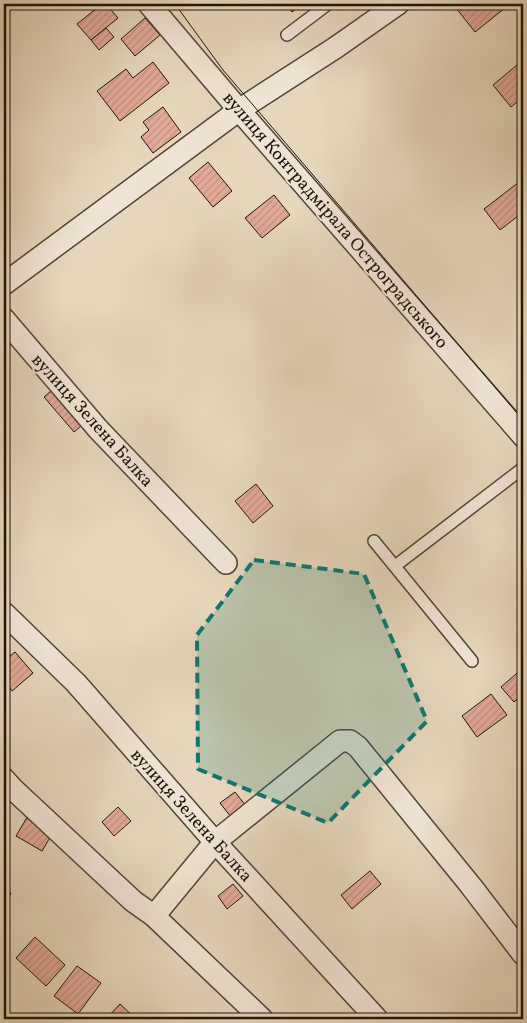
<svg xmlns="http://www.w3.org/2000/svg" width="527" height="1023" font-family="Vollkorn,serif">
  <defs>
    <pattern id="building-hatch" width="6" height="6" patternUnits="userSpaceOnUse" patternTransform="scale(1.25)"><rect width="6" height="6" fill="#e2a996"/><path d="M-1 1l2-2M0 6l6-6M5 7l2-2" fill="none" stroke="#c19180"/></pattern>
  </defs>
  <rect width="100%" height="100%" fill="#e6d6bb"/>
  <filter id="stains"><feTurbulence type="fractalNoise" baseFrequency=".004" numOctaves="4"/><feColorMatrix values="0 0 0 0 .2 0 0 0 0 .09 0 0 0 0 .02 0 0 0 .5 -.17"/></filter>
  <radialGradient id="worn" r=".72"><stop offset=".6" stop-color="#630" stop-opacity="0"/><stop offset="1" stop-color="#630" stop-opacity=".3"/></radialGradient>
  <g fill="url(#building-hatch)" stroke="#1e150b">
    <path d="M102,4H106L118,18L91,40L77,24Z"/>
    <path d="M286,4H303L292,12Z"/>
    <path d="M461,4H510L475,32L456,8Z"/>
    <path d="M145,18L160,35L135,56L121,39Z"/>
    <path d="M106,28L114,37L99,50L91,40Z"/>
    <path d="M523,60V97L511,107L493,85Z"/>
    <path d="M153,62L169,83L120,121L97,91L126,69L133,78Z"/>
    <path d="M163,107L181,132L153,153L141,137L149,130L143,122Z"/>
    <path d="M208,162L232,191L213,207L189,178Z"/>
    <path d="M523,179V212L500,230L484,209Z"/>
    <path d="M274,195L290,215L262,238L245,218Z"/>
    <path d="M57,386L87,421L74,432L44,397Z"/>
    <path d="M256,484L273,506L253,523L235,501Z"/>
    <path d="M15,652L33,673L12,691L4,680V661Z"/>
    <path d="M523,668V694L514,702L501,687Z"/>
    <path d="M491,694L507,715L477,737L462,716Z"/>
    <path d="M235,792L246,806L231,817L220,803Z"/>
    <path d="M118,807L131,821L114,836L102,822Z"/>
    <path d="M29,814L55,829L42,851L16,836Z"/>
    <path d="M370,871L381,884L352,909L341,895Z"/>
    <path d="M233,884L243,896L227,909L218,896Z"/>
    <path d="M4,890L11,893L4,908Z"/>
    <path d="M35,937L65,965L46,986L16,958Z"/>
    <path d="M77,966L101,983L78,1014L54,996Z"/>
    <path d="M120,1004L136,1019H106Z"/>
  </g>
  <g fill="none" stroke-linecap="round" stroke-linejoin="round">
    <g stroke="#504537" stroke-width="14">
      <g id="service">
        <path d="M287,35L328,4"/>
        <path d="M374,541L472,661"/>
        <path d="M395,566L523,468"/>
      </g>
    </g>
    <g stroke="#504537" stroke-width="24">
      <g id="minor">
        <path d="M149,4L239,110L523,436"/>
        <path d="M4,284L239,110L335,48L398,4"/>
        <path d="M4,319L98,429L226,563"/>
        <path d="M4,613L76,683L215,842L377,1019"/>
        <path d="M4,779L13,789L133,901L154,916L262,1019"/>
        <path d="M154,916L215,842L340,741H350L358,747L471,886L523,954"/>
      </g>
    </g>
    <use href="#service" stroke="#efe4d3" stroke-width="11"/>
    <use href="#minor" stroke="#efe4d3" stroke-width="21"/>
    <path stroke="#1e150b" stroke-width="1" d="M175,4L223,70L523,420"/>
  </g>
  <path fill="#0f766e" fill-opacity="0.2" stroke="#0f766e" stroke-width="4" stroke-dasharray="10 6" stroke-linejoin="round" d="M254,560L364,574L427,721L328,823L198,769L197,635Z"/>
  <g text-anchor="middle" stroke-width="4" stroke-linejoin="round" paint-order="stroke">
    <g font-size="18" fill="#1e150b" stroke="#efe4d3">
      <text transform="translate(336 220) rotate(49)" y="6">вулиця Контрадмірала Остроградського</text>
      <text transform="translate(93 420) rotate(48)" y="6">вулиця Зелена Балка</text>
      <text transform="translate(192 815) rotate(48)" y="6">вулиця Зелена Балка</text>
    </g>
  </g>
  <rect width="527" height="1023" fill="none" stroke="#e6d6bb" stroke-width="20"/>
  <rect x="5" y="5" width="517" height="1013" fill="none" stroke="#1e150b" stroke-width="2.5"/>
  <rect x="10" y="10" width="507" height="1003" fill="none" stroke="#1e150b"/>
  <rect width="100%" height="100%" filter="url(#stains)"/>
  <rect width="100%" height="100%" fill="url(#worn)"/>
</svg>
